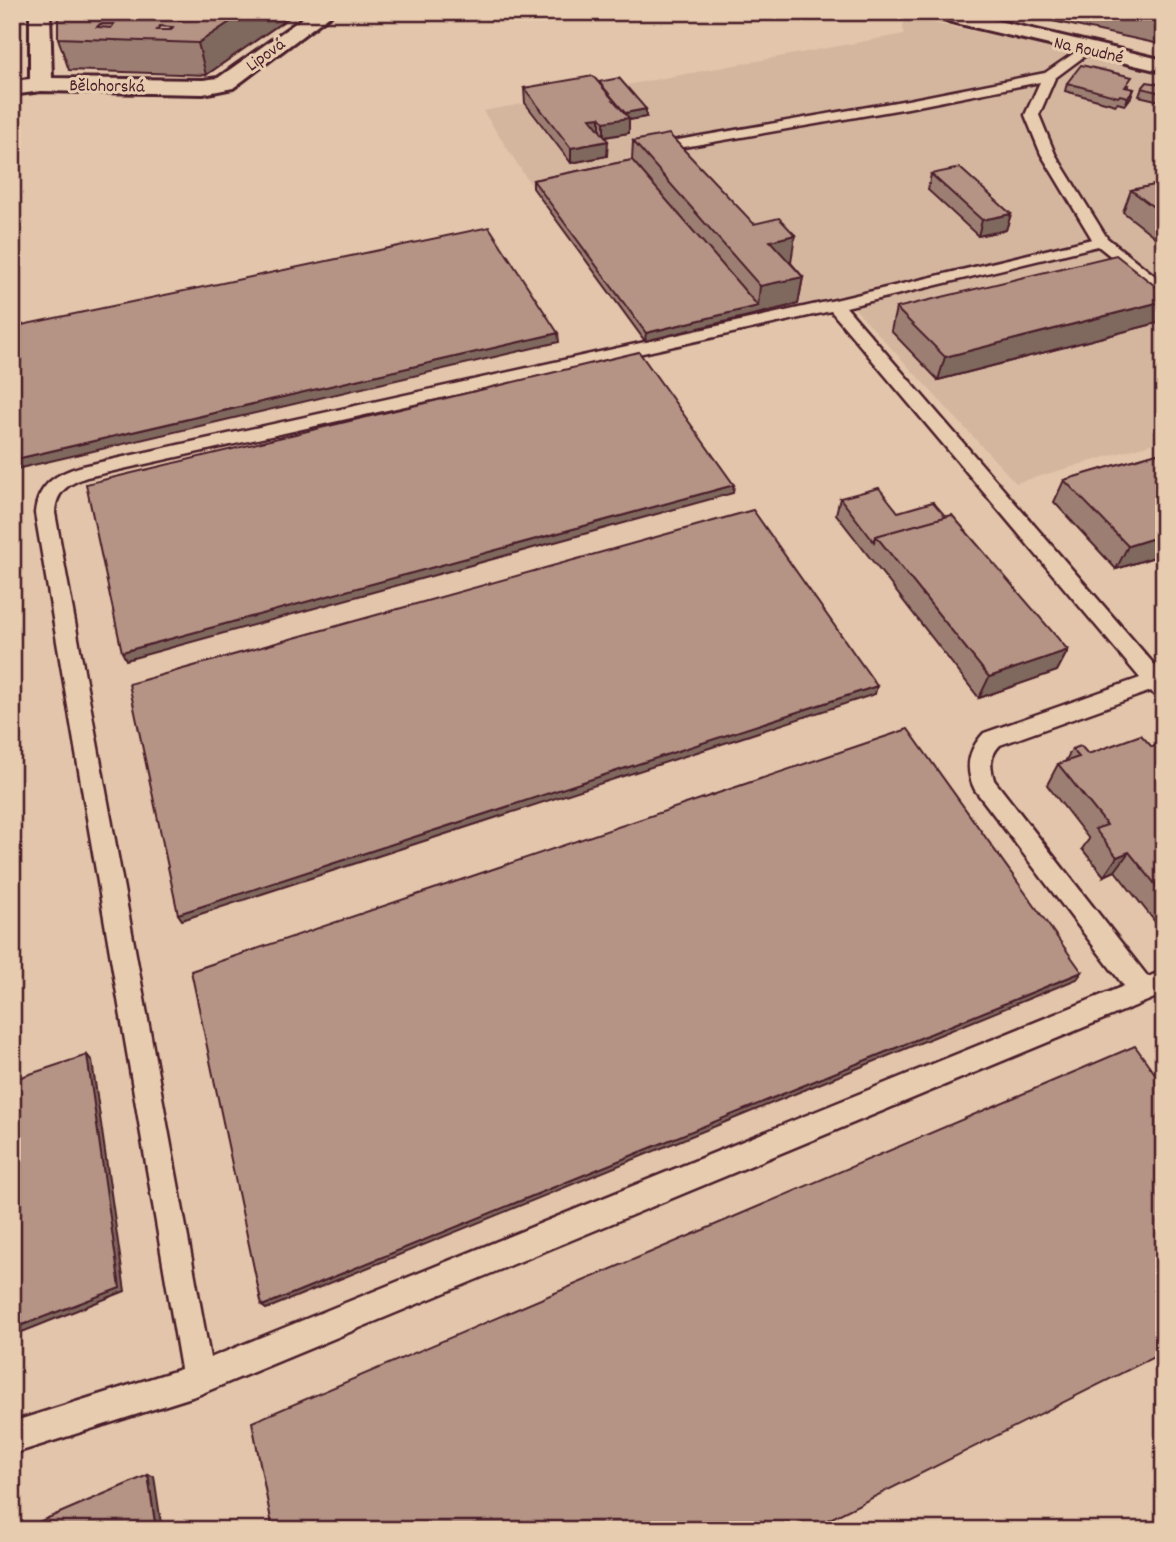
<svg xmlns="http://www.w3.org/2000/svg" width="1176" height="1542" font-family="Dekko,sans-serif">
  <rect width="100%" height="100%" fill="#e2c5aa"/>
  <filter id="ink" filterUnits="userSpaceOnUse"><feTurbulence type="fractalNoise" baseFrequency=".0143" numOctaves="2"/><feDisplacementMap in="SourceGraphic" scale="14" xChannelSelector="R" yChannelSelector="G"/><feConvolveMatrix kernelMatrix="1 2 1 2 8 2 1 2 1" color-interpolation-filters="sRGB"/></filter>
  <g filter="url(#ink)">
    <path fill="#d4b69f" d="M908,18L1037,44L1164,75V440L1016,483L842,295L757,314L632,168L533,188L483,111L904,34L903,25Z"/>
    <g fill="none" stroke-linecap="round" stroke-linejoin="round">
      <g stroke="#4a1f2b" stroke-width="5">
        <path id="lane" d="M1086,45L1090,46V52L1055,78L1039,115L1055,154L1107,238L1164,283V296L1158,294L1098,246L846,307L1164,676V699L1156,697L1151,691L1000,745C989,757 990,765 994,780L1148,977L1164,970V994L198,1395L12,1454V1422L181,1369L35,513C38,484 57,473 83,466L835,300L1092,239L1041,154L1025,115L1040,82L908,108L649,153L642,149L649,145L908,100L1045,73ZM831,311L1140,678L984,733C968,750 964,768 975,790L1124,986L210,1358L55,513C56,492 67,484 87,477Z"/>
      </g>
      <g stroke="#4a1f2b" stroke-width="6">
        <path id="street" d="M30,12H50L52,78L203,80L218,78L311,12H334L233,88L203,94L41,91L12,95V81L30,79Z"/>
      </g>
      <g stroke="#4a1f2b" stroke-width="6">
        <path id="secondary" d="M923,12H960L1164,60V72L926,16Z"/>
      </g>
      <use href="#lane" fill="#e8ccaf" fill-rule="evenodd"/>
      <use href="#street" fill="#e8ccaf" fill-rule="evenodd"/>
      <use href="#secondary" fill="#e8ccaf" fill-rule="evenodd"/>
    </g>
    <g fill="#9c7f72" stroke="#4a1f2b" stroke-width="2" fill-rule="evenodd">
      <path d="M58,12H166L167,17L151,19L168,20L167,15L172,12H297L206,75L69,70L58,38ZM203,13L211,15L205,19L196,18ZM160,26L170,27L171,30H157Z"/>
      <path d="M1011,12H1164V45Z"/>
      <path d="M599,82L646,117L629,120V133L605,137L607,156L571,163L525,103L524,88Z"/>
      <path d="M1067,83L1129,85L1127,88L1134,89L1131,97L1125,105L1117,103L1116,105L1065,91Z"/>
      <path d="M1164,85V102L1139,96L1142,88Z"/>
      <path d="M633,141L791,263L803,277L798,304L645,341L533,188V180L632,160Z"/>
      <path d="M931,174L1011,214L1006,230L978,236L928,190Z"/>
      <path d="M1164,183V244L1123,212L1131,190Z"/>
      <path d="M896,308L1161,322L938,380L891,331Z"/>
      <path d="M1164,451V554L1116,569L1054,502L1064,480Z"/>
      <path d="M840,498L1068,650L1057,671L979,698L836,514Z"/>
      <path d="M1164,743V933L1115,871L1104,876L1082,849L1089,839L1047,785L1058,764L1065,762L1072,749L1088,754L1152,747Z"/>
    </g>
    <g fill="#7f685d" stroke="#4a1f2b" stroke-width="2">
      <path d="M130,12H166L167,17L135,21L117,40L110,15Z"/>
      <path d="M245,12H297L206,75L198,43Z"/>
      <path d="M1134,89L1131,97L1125,105L1128,97Z"/>
      <path d="M646,109V117L629,120V133L604,137V122L620,114Z"/>
      <path d="M600,117V132L590,118Z"/>
      <path d="M12,128L17,140L12,141Z"/>
      <path d="M608,141L607,156L571,163V148Z"/>
      <path d="M1011,214L1006,230L978,236L982,220Z"/>
      <path d="M795,235L791,263L766,268L770,241Z"/>
      <path d="M803,277L798,304L645,341L646,333L758,306L760,286Z"/>
      <path d="M1164,301V316L1161,322L938,380L945,357Z"/>
      <path d="M558,333L559,342L12,470V460Z"/>
      <path d="M734,485L733,493L126,660L122,652Z"/>
      <path d="M1164,535V554L1116,569L1128,546Z"/>
      <path d="M1068,650L1057,671L979,698L989,677Z"/>
      <path d="M877,686L875,694L182,920L178,914Z"/>
      <path d="M1129,852L1115,871L1104,876L1117,857Z"/>
      <path d="M1082,972L1077,979L266,1309L262,1306Z"/>
      <path d="M87,1055L92,1061L125,1291L12,1336V1329Z"/>
      <path d="M148,1475L154,1476L162,1530H156Z"/>
    </g>
    <g fill="#b59485" stroke="#4a1f2b" stroke-width="2" fill-rule="evenodd">
      <path d="M58,12H90V14L100,13V12H130V13L110,15V18L181,20L183,19L167,15L172,12H245L198,43L58,38ZM203,13L211,15L205,19L196,18ZM100,24H114L111,28L97,27ZM160,26L173,27L171,30H157Z"/>
      <path d="M1081,65L1132,77L1125,87L1134,89L1128,97L1120,95L1118,97L1067,83Z"/>
      <path d="M593,76L629,118L604,122L600,117L590,118L608,141L571,148L524,88Z"/>
      <path d="M619,78L646,109L625,113L599,82Z"/>
      <path d="M1147,82L1164,85V94L1142,88Z"/>
      <path d="M669,134L754,224L779,218L795,235L770,241L803,277L760,286L633,141Z"/>
      <path d="M632,160L758,306L646,333L533,180Z"/>
      <path d="M960,168L1011,214L982,220L931,174Z"/>
      <path d="M1164,183V215L1131,190Z"/>
      <path d="M489,227L558,333L12,460V327Z"/>
      <path d="M1116,255L1164,293V301L945,357L896,308Z"/>
      <path d="M639,352L734,485L122,652L86,484Z"/>
      <path d="M1164,451V535L1128,546L1064,480Z"/>
      <path d="M879,488L898,512L933,502L946,517L876,536L874,542L840,498Z"/>
      <path d="M753,510L877,686L178,914L129,684Z"/>
      <path d="M952,515L1068,650L989,677L876,536Z"/>
      <path d="M908,729L1082,972L262,1306L191,971Z"/>
      <path d="M1141,735L1152,747L1164,743V895L1129,852L1117,857L1095,829L1107,825L1058,764L1079,757L1072,749L1081,746L1088,754Z"/>
      <path d="M1135,1046L1164,1086V1352L808,1530H273L252,1422Z"/>
      <path d="M87,1055L120,1288L12,1329V1080Z"/>
      <path d="M148,1475L156,1530H20Z"/>
    </g>
  </g>
  <g text-anchor="middle" stroke-width="6" stroke-linejoin="round" paint-order="stroke">
    <g font-size="18" fill="#4a1f2b" stroke="#e8ccaf">
      <text transform="translate(1089 49) rotate(13)" y="6">Na Roudné</text>
      <text transform="translate(265 54) rotate(-36)" y="6">Lipová</text>
      <text transform="translate(107 85) rotate(1)" y="6">Bělohorská</text>
    </g>
  </g>
  <rect width="1176" height="1542" fill="none" stroke="#e8ccaf" stroke-width="42"/>
  <rect x="21" y="21" width="1134" height="1500" fill="none" stroke="#4a1f2b" stroke-width="2.5" filter="url(#ink)"/>
</svg>
